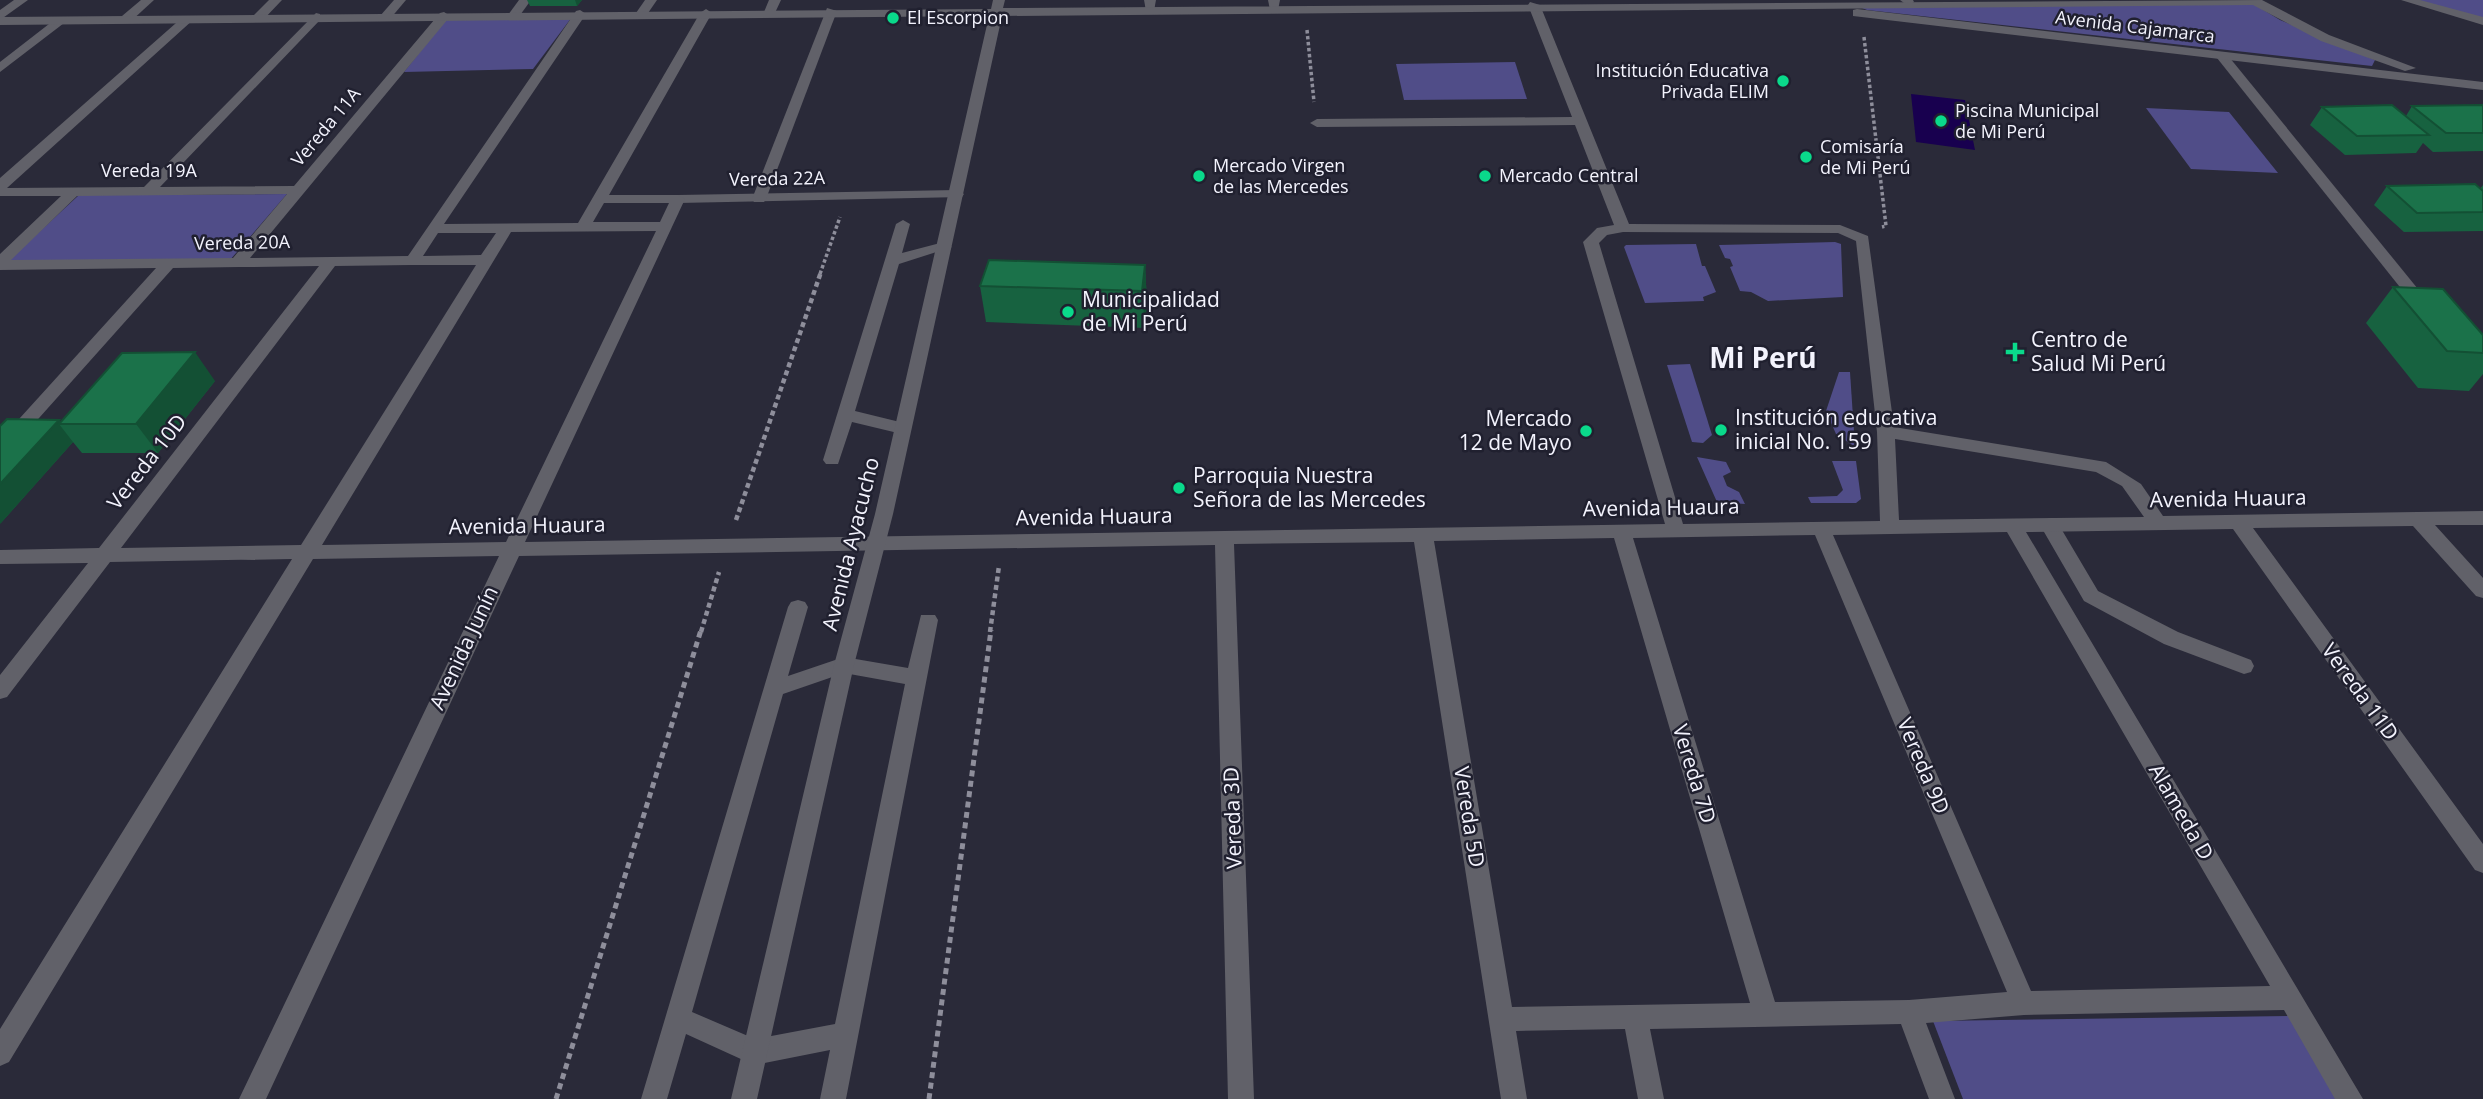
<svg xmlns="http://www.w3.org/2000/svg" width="2483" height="1099" font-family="'Open Sans',sans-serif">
  <rect width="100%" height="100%" fill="#2a2a39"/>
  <g fill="#504d88">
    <path d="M2414,0H2483V18Z"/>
    <path d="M2252,3L2280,20L2375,60L2372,66L1867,10L1857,6Z"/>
    <path d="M572,17L533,69L404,72L447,18Z"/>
    <path d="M1515,62L1527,99L1404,100L1396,64Z"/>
    <path d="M2146,108L2229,112L2278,173L2191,169Z"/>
    <path d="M287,194L230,260H9L79,195Z"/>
    <path d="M1835,242L1841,244L1843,297L1768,301L1751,292L1740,291L1730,267L1733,266L1730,259L1725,258L1719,245Z"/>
    <path d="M1696,244L1702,266H1705L1716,292L1703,297L1704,301L1645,303L1624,247L1626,245Z"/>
    <path d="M1690,364L1712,435L1703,443L1692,442L1667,365Z"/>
    <path d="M1839,372H1850L1855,447L1836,434L1826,411Z"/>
    <path d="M1697,457L1726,462L1731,472L1723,476L1727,486L1739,492L1745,504L1717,502Z"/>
    <path d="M1832,461H1856L1861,499L1856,503H1811L1808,497L1837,496L1843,490Z"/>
    <path d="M2290,1016L2339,1099H1963L1933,1021Z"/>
  </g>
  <path fill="#18004f" d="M1911,94L1965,100L1975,150L1916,142Z"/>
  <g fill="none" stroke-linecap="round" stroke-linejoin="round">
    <g stroke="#8e8e9b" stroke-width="3.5" stroke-dasharray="3.5 2.5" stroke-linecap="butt">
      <path d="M1307,30L1314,102"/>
      <path d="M1864,37L1886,226L1882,227"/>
      <path d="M820,274L840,217"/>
    </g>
    <g stroke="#8e8e9b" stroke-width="4.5" stroke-dasharray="5 3.5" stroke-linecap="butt">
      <path d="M736,520L821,272"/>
      <path d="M701,632L719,572"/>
      <path d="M990,632L999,566"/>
    </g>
    <g stroke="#8e8e9b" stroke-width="5" stroke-dasharray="6 4.5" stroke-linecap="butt">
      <path d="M556,1099L701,630"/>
      <path d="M929,1099L991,630"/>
    </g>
    <g fill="#616169" fill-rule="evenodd">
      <path d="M903,220L910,224L902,253L944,242L952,247L899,264L855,411L908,424L911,428L902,434L852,422L838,464H826L823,460L896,224Z"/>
      <path d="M2049,518L2056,520L2098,591L2178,632L2251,660L2254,666L2251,672L2244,674L2164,644L2084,601L2040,525Z"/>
      <path d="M798,600L805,602L808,607L788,676L844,657L908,668L921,615H935L938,620L846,1099H820L830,1050L754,1065L686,1034L667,1099H641L788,607L791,602ZM844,673L905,684L835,1024L755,1039L692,1012L783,694Z"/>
    </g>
    <path fill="#616169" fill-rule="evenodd" d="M957,190L964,194L962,197L678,203L671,199L678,195Z"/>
    <g fill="#616169" fill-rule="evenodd">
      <path d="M14,0H28L0,20V10Z"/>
      <path d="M141,0H154L130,22H122V16Z"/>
      <path d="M269,0H282L262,21H254V15Z"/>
      <path d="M394,0H406L390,19H382L380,16Z"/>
      <path d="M519,0H531L518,18H510L508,15Z"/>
      <path d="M645,0H657L646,16H638L636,13Z"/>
      <path d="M769,0H781L774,15L770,16L764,12Z"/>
      <path d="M1144,0H1156L1154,11H1146Z"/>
      <path d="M1268,0H1280L1278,10H1270Z"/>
      <path d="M1900,0H1913L1914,2L1908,6Z"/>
      <path d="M2401,0H2420L2483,17V25Z"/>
      <path d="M1530,2L1540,5L1629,224L1840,225L1868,236L1894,427L2106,462L2141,484L2163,516L2483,511V525H2435L2483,578V598L2476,596L2413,526L2253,528L2483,844V873L2475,870L2233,529L2026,532L2363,1099H2335L2284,1010L2024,1015L1926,1023L1955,1099H1929L1901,1024L1650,1029L1664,1099H1638L1625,1029L1516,1031L1527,1099H1501L1414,542L1234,544L1254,1099H1228L1215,545L519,556L266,1099H239L499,556L313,559L9,1062L0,1066V1029L292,559L110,562L7,697L0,699V675L88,563L0,564V550L99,548L319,266L173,268L6,455L0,457V440L156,268L0,270V254L61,196H0V178L184,16L194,19L7,188L144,187L316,13L320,14V20L160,187L294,186L440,13L444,12L450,16L448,19L250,258L408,256L576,11L580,10L586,14L444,224L578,223L700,13L706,9L712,13L609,195H678L685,199L525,542L1665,524L1583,242L1597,228L1614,225L1575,125L1317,127L1310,123L1317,119L1572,117L1528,5ZM287,194L233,258L11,260L77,196ZM604,203H669L660,222H593ZM656,231L506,542L322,545L511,232ZM1623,232L1838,233L1856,241L1877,432L1880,521L1683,524L1599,243L1607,235ZM438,233H496L481,255L423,256ZM411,265H476L301,545L121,548L335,266ZM1895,439L2096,472L2122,486L2144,517L1899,520ZM2007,532L2270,986L2031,991L1833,535ZM1815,535L2007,992L1909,1000L1775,1002L1633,538ZM1614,538L1750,1003L1512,1007L1434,541Z"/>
      <path d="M827,8L837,11L766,199L764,202H754L752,199Z"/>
      <path d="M58,17L68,20L0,72V62Z"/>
      <path d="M2217,52H2225L2431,305V311H2419L2217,58Z"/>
    </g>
    <g fill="#616169" fill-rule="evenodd">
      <path d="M993,0H1005L1003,8L2262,0L2329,35L2416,68L2405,71L2321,41L2253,5L1002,16L893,514L854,665L757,1099H731L834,665L875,514L989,16L0,25V17L991,9Z"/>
      <path d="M1857,9L2483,82V90L1853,16V10Z"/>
    </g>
  </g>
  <g fill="#176240">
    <path d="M527,0H582L577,6H530Z"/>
    <path d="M2483,105V151L2433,152L2423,143L2416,153L2345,155L2310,125L2322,107L2406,116L2412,106Z"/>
    <path d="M2483,185V231L2404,232L2374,205L2387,186L2480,189Z"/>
    <path d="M1145,265L1147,302L1145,328L986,322L980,286Z"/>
    <path d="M2393,287L2483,335V374L2469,391L2418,388L2366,323Z"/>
    <path d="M215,381L158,453H82L73,442L0,524L61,422Z"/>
  </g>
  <g fill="#135034">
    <path d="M575,0H582L577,6Z"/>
    <path d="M1145,265L1147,302L1145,328L1142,291Z"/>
    <path d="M195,352L215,381L158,453L136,424Z"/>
    <path d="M59,420L63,424H59L73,442L0,524V484Z"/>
  </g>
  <g fill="#1b724a" stroke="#135034" stroke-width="2">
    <path d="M2392,105L2429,135L2357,136L2322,107Z"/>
    <path d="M2483,105V133H2446L2412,106Z"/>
    <path d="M2475,184L2483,191V212L2417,213L2387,186Z"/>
    <path d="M989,260L1145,265L1142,291L980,286Z"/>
    <path d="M2393,287L2443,289L2483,335V353L2447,351Z"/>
    <path d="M195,352L136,424H59L122,353Z"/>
    <path d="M7,419L59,420L0,484V426Z"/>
  </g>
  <g fill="#0ad98b" stroke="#20202f" stroke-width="2.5">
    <circle cx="893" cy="18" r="7"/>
    <circle cx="1783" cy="81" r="7"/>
    <circle cx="1941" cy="121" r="7"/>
    <circle cx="1806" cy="157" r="7"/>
    <circle cx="1199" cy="176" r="7"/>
    <circle cx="1485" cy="176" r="7"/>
    <circle cx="1068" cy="312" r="7"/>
    <path d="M2011.5 341.5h7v7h7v7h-7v7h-7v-7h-7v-7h7z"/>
    <circle cx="1721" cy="430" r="7"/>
    <circle cx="1586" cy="431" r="7"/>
    <circle cx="1179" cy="488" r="7"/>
  </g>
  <g text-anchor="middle" stroke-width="5" stroke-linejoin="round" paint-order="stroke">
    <g font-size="18" fill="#f3f3fd" stroke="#20202f" text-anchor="start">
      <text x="907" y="24">El Escorpion</text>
      <text x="1769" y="77" text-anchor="end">Institución Educativa<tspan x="1769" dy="21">Privada ELIM</tspan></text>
      <text x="1955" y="117">Piscina Municipal<tspan x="1955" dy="21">de Mi Perú</tspan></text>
      <text x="1820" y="153">Comisaría<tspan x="1820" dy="21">de Mi Perú</tspan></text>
      <text x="1213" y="172">Mercado Virgen<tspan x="1213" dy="21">de las Mercedes</tspan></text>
      <text x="1499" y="182">Mercado Central</text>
    </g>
    <g font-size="18" fill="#f3f3fd" stroke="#20202f">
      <text transform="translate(2135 27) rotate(7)" y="6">Avenida Cajamarca</text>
      <text transform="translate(326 127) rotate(-50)" y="6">Vereda 11A</text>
      <text x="149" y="177">Vereda 19A</text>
      <text transform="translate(777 179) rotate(-1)" y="6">Vereda 22A</text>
      <text transform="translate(242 243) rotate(-1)" y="6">Vereda 20A</text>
    </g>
    <g font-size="21" fill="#f3f3fd" stroke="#20202f" text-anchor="start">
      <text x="1082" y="307">Municipalidad<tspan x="1082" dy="24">de Mi Perú</tspan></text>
      <text x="2031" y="347">Centro de<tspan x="2031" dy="24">Salud Mi Perú</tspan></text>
      <text x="1735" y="425">Institución educativa<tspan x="1735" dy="24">inicial No. 159</tspan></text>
      <text x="1572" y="426" text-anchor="end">Mercado<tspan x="1572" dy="24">12 de Mayo</tspan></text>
      <text x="1193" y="483">Parroquia Nuestra<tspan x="1193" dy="24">Señora de las Mercedes</tspan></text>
    </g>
    <g font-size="21" fill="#f3f3fd" stroke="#20202f">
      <text transform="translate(147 462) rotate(-52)" y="7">Vereda 10D</text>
      <text transform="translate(2228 499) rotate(-1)" y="7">Avenida Huaura</text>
      <text transform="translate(1661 508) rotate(-1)" y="7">Avenida Huaura</text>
      <text transform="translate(1094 517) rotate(-1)" y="7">Avenida Huaura</text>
      <text transform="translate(527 526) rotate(-1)" y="7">Avenida Huaura</text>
      <text transform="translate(851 544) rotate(-76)" y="7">Avenida Ayacucho</text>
      <text transform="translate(464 648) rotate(-65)" y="7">Avenida Junín</text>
      <text transform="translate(2360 692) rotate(54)" y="7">Vereda 11D</text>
      <text transform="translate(1923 766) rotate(67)" y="7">Vereda 9D</text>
      <text transform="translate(1694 774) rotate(73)" y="7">Vereda 7D</text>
      <text transform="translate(2181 812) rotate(60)" y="7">Alameda D</text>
      <text transform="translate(1469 817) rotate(81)" y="7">Vereda 5D</text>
      <text transform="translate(1233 818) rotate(-92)" y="7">Vereda 3D</text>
    </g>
    <g font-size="28" font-weight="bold" fill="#f3f3fd" stroke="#20202f">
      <text x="1763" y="368">Mi Perú</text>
    </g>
  </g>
</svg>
